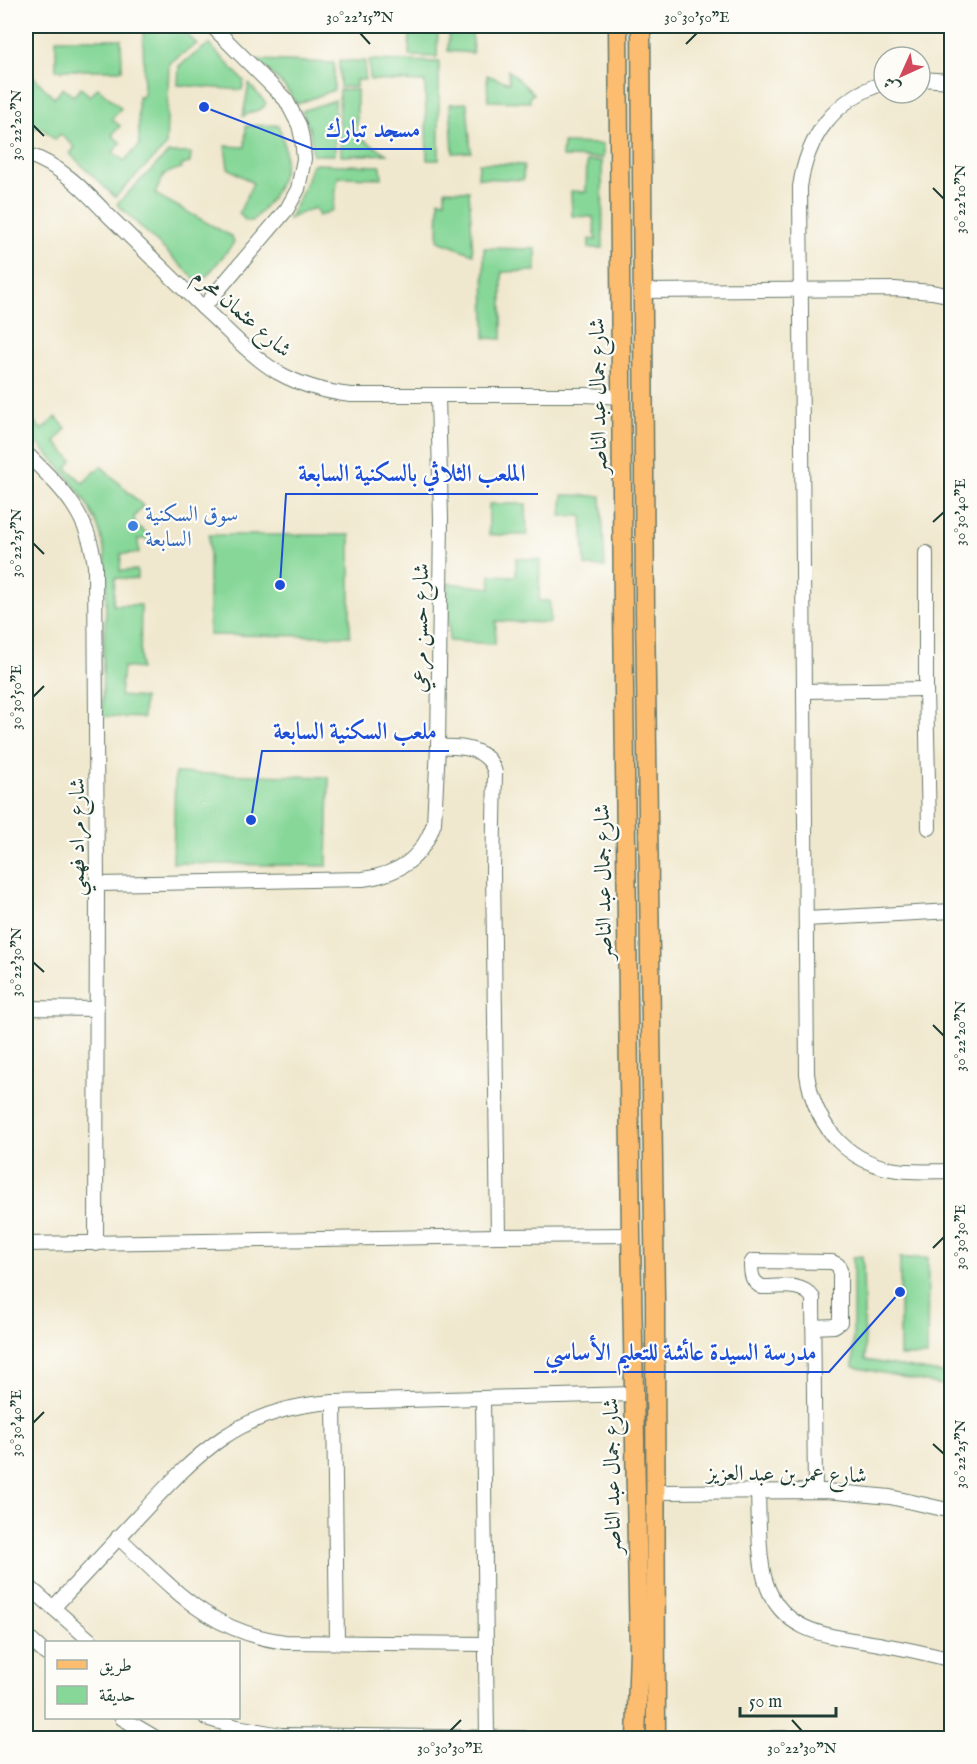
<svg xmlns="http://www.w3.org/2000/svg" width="977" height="1764" font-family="'IM FELL English',Amiri,serif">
  <rect width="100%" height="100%" fill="#fdfcf7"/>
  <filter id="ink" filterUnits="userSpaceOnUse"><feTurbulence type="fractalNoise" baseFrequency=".0167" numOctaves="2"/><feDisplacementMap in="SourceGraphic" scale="12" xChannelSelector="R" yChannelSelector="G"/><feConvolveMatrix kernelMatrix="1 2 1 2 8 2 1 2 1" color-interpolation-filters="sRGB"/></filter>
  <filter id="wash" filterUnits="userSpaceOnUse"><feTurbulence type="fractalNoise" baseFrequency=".008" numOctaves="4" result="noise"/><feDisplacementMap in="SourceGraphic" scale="24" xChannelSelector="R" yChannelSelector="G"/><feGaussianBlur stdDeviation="1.35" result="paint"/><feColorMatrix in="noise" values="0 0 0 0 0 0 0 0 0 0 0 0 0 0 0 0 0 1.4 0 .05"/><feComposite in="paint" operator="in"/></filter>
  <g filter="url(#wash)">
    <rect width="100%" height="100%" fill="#f0e8ce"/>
    <g fill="#86d798" stroke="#528a66" stroke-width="1.5">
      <path d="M143,26H178L197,44L169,63L166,146L115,197L70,154L75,147L60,134L55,140L42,128H28L29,72L54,98L63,88L73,96L81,88L90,96L98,88L121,108L112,119L120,126L112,135L121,143L113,152L124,161L139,146L138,97H142L144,93Z"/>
      <path d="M410,26H438L437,57L409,56Z"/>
      <path d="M449,26H472L473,53L448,51Z"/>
      <path d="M56,39H121L122,70H56Z"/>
      <path d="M209,44L244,81L242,90L178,85L179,66Z"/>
      <path d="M258,60L334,63V90L297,104L285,87Z"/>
      <path d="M369,60L439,62V160H427L425,82L370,80Z"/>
      <path d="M339,61H365V80H356V87H340Z"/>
      <path d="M508,70L534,94L530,96V102L488,101L487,75L509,83Z"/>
      <path d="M249,84L266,103L263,108L243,116Z"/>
      <path d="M339,90H357V136L387,154L341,156Z"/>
      <path d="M335,100V155H313L310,131L302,111Z"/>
      <path d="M467,103L471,152L453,153L450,104Z"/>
      <path d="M278,125C295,163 280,193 252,221H246L239,213L253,183L228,168L225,146L245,147L246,126Z"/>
      <path d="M563,143L603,144V158L562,157Z"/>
      <path d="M168,153H191L190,163L182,165L181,168L164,174L155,194L231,236L234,241L233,244L206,277L196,280L117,204Z"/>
      <path d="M587,161H602L603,248H589V239L596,240L593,217L572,216L571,191L586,192Z"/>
      <path d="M479,163L524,165L523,180L478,178Z"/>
      <path d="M312,164L381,166L382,178L338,177L333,210L319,216L315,208L303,212L289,219L305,186Z"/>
      <path d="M445,190L469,191L473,254L438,241L439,200L445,201Z"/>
      <path d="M484,248L536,249V271L502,272V339L485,338Z"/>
      <path d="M26,413L42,430L56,417L66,428L55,442L72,460L67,468L83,483L101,466L143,506L134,517L135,524L154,539H138L139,553L121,554L120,571L137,570V579L115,578L113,605H141L140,669L123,667L120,696L144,698L143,718L102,716C103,691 102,667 104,642C106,607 111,560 98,527C84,490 53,459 26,432Z"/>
      <path d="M563,495L601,496L605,567L585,566L582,516H561Z"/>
      <path d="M489,504H526L527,535H489Z"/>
      <path d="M209,535H350V636L209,635Z"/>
      <path d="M516,558L540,560L539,601H550V623L496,621L495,644L449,641L448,583L491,588L490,575L516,576Z"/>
      <path d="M175,773L329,777L327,866L173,863Z"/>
      <path d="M862,1256L863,1265L865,1360L951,1375V1387L853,1367V1257Z"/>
      <path d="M900,1258H928L927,1356H900Z"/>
    </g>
  </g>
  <g filter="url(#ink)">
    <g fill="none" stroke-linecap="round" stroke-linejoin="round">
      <g stroke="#68796a" stroke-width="16">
        <g id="minor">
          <path d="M920,79L952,81"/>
          <path d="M884,83C834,99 807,137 800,187L807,1074C814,1121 842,1159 891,1169C910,1173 932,1171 952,1171"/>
          <path d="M26,154C61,165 84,190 109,216C144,250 179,285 214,318C234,337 254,358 277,372C300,385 325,392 351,395H586L621,397"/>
          <path d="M642,291L895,289L932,292L952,296"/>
          <path d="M203,308L287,209L298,189L304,159L302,138L299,125L286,100L212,26"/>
          <path d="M26,453C63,490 88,512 95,566L97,884L96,1244"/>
          <path d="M926,553V689L929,828"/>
          <path d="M804,691L926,689"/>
          <path d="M438,747C460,746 489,747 495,773L493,872L498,1236"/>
          <path d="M97,884L363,879C399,874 422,859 434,823L438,747L441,519L438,395"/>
          <path d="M806,919L952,911"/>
          <path d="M26,1008L96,1009"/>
          <path d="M26,1244L498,1236L631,1235"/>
          <path d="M813,1327L834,1326L840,1322V1270L838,1265L832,1262L753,1261L751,1264C751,1275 752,1282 762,1287C780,1287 802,1282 813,1298L815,1491"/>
          <path d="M483,1398L487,1738"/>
          <path d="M334,1402L337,1642"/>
          <path d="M656,1492L826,1491L890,1497L952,1511"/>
          <path d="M758,1492C759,1517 758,1560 766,1583C784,1638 838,1636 884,1645C907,1649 929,1654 952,1660"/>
          <path d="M118,1537C172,1587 208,1632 285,1642L485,1644"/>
          <path d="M26,1584L92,1642"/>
          <path d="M53,1608C81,1578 109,1548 137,1518C197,1453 241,1407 334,1402L634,1394"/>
          <path d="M26,1636L46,1654"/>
          <path d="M122,1718L156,1738"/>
          <path d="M206,1718L237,1727L281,1735L524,1738"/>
          <path d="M773,1738H818"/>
        </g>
      </g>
      <g stroke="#68796a" stroke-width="21">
        <g id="major">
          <path d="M618,26L623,610L631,1235L639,1650L636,1738"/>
          <path d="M641,26L645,611L655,1298L656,1738"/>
        </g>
      </g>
      <use href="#minor" stroke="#fff" stroke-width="14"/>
      <use href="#major" stroke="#fcbd6f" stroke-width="18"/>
    </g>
  </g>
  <path fill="none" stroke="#1f3d34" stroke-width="2" d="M360,33L370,44M686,44L697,33M33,125L44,136M933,188L944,199M933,522L944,512M33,543L44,554M33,697L44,686M33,962L44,972M933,1025L944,1036M933,1248L944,1237M33,1423L44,1412M933,1444L944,1454M792,1720L802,1731M450,1731L461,1720"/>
  <circle fill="#3f7fe0" stroke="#fdfcf7" stroke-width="2" cx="133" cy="526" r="6"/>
  <g text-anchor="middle" stroke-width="4.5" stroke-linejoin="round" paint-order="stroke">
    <g font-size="22" fill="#1f3d34" stroke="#fdfcf7">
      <text transform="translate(243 312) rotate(41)" y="8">شارع عثمان محرم</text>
      <text transform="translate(597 396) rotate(-91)" y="8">شارع جمال عبد الناصر</text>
      <text transform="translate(419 628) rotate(-89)" y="8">شارع حسن مرعي</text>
      <text transform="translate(76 837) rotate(-90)" y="8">شارع مراد فهمي</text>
      <text transform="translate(602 882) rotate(-91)" y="8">شارع جمال عبد الناصر</text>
      <text transform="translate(787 1473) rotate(1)" y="8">شارع عمر بن عبد العزيز</text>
      <text transform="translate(611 1476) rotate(-91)" y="8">شارع جمال عبد الناصر</text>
    </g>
    <g font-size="22" fill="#366cbe" stroke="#fdfcf7" text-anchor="start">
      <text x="145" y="521">سوق السكنية<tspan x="145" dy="25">السابعة</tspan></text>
    </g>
  </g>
  <path fill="none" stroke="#1d4ed8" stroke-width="2" d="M204 107L313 149H432M280 585L286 494H538M251 820L262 751H449M900 1292L829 1372H534"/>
  <g fill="#1d4ed8" stroke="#fdfcf7" stroke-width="2">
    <circle cx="204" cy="107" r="6"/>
    <circle cx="280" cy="585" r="6"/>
    <circle cx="251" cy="820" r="6"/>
    <circle cx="900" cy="1292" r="6"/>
  </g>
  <g font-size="24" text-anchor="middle" font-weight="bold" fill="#1d4ed8" stroke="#fdfcf7" stroke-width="4.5" stroke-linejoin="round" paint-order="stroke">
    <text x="373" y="137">مسجد تبارك</text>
    <text x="412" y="481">الملعب الثلاثي بالسكنية السابعة</text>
    <text x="355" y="739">ملعب السكنية السابعة</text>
    <text x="681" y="1360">مدرسة السيدة عائشة للتعليم الأساسي</text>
  </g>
  <rect width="977" height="1764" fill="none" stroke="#fdfcf7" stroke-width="66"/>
  <rect x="45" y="1641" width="195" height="78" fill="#fdfcf7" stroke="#a4b0a9" stroke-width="1.5"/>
  <rect x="57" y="1660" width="30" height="9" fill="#fcbd6f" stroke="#a4b0a9" stroke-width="1.5"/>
  <text x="99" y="1671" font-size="18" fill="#1f3d34">طريق</text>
  <rect x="57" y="1686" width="30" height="18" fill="#86d798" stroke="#a4b0a9" stroke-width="1.5"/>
  <text x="99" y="1701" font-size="18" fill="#1f3d34">حديقة</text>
  <g transform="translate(902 75) rotate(225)"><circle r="28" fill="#fdfcf7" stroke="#a4b0a9" stroke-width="1.5"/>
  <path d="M0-4.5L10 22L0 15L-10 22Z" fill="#d1495b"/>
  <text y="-9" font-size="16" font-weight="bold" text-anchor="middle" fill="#1f3d34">ش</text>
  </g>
  <path d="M740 1707v9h96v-9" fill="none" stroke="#1f3d34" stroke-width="3"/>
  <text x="749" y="1707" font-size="18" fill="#1f3d34" stroke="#fdfcf7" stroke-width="4.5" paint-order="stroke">50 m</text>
  <rect x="33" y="33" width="911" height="1698" fill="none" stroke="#1f3d34" stroke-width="2"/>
  <g font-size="15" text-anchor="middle" fill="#1f3d34">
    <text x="360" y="22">30°22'15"N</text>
    <text x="697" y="22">30°30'50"E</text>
    <text transform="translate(16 125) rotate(-90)" y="5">30°22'20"N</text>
    <text transform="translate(960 199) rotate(-90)" y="5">30°22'10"N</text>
    <text transform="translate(960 512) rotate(-90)" y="5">30°30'40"E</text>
    <text transform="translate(16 543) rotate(-90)" y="5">30°22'25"N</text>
    <text transform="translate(16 697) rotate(-90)" y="5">30°30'50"E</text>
    <text transform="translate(16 962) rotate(-90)" y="5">30°22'30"N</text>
    <text transform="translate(960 1036) rotate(-90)" y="5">30°22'20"N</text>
    <text transform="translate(960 1237) rotate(-90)" y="5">30°30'30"E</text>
    <text transform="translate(16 1423) rotate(-90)" y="5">30°30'40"E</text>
    <text transform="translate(960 1454) rotate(-90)" y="5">30°22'25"N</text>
    <text x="450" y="1753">30°30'30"E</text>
    <text x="802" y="1753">30°22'30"N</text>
  </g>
</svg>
